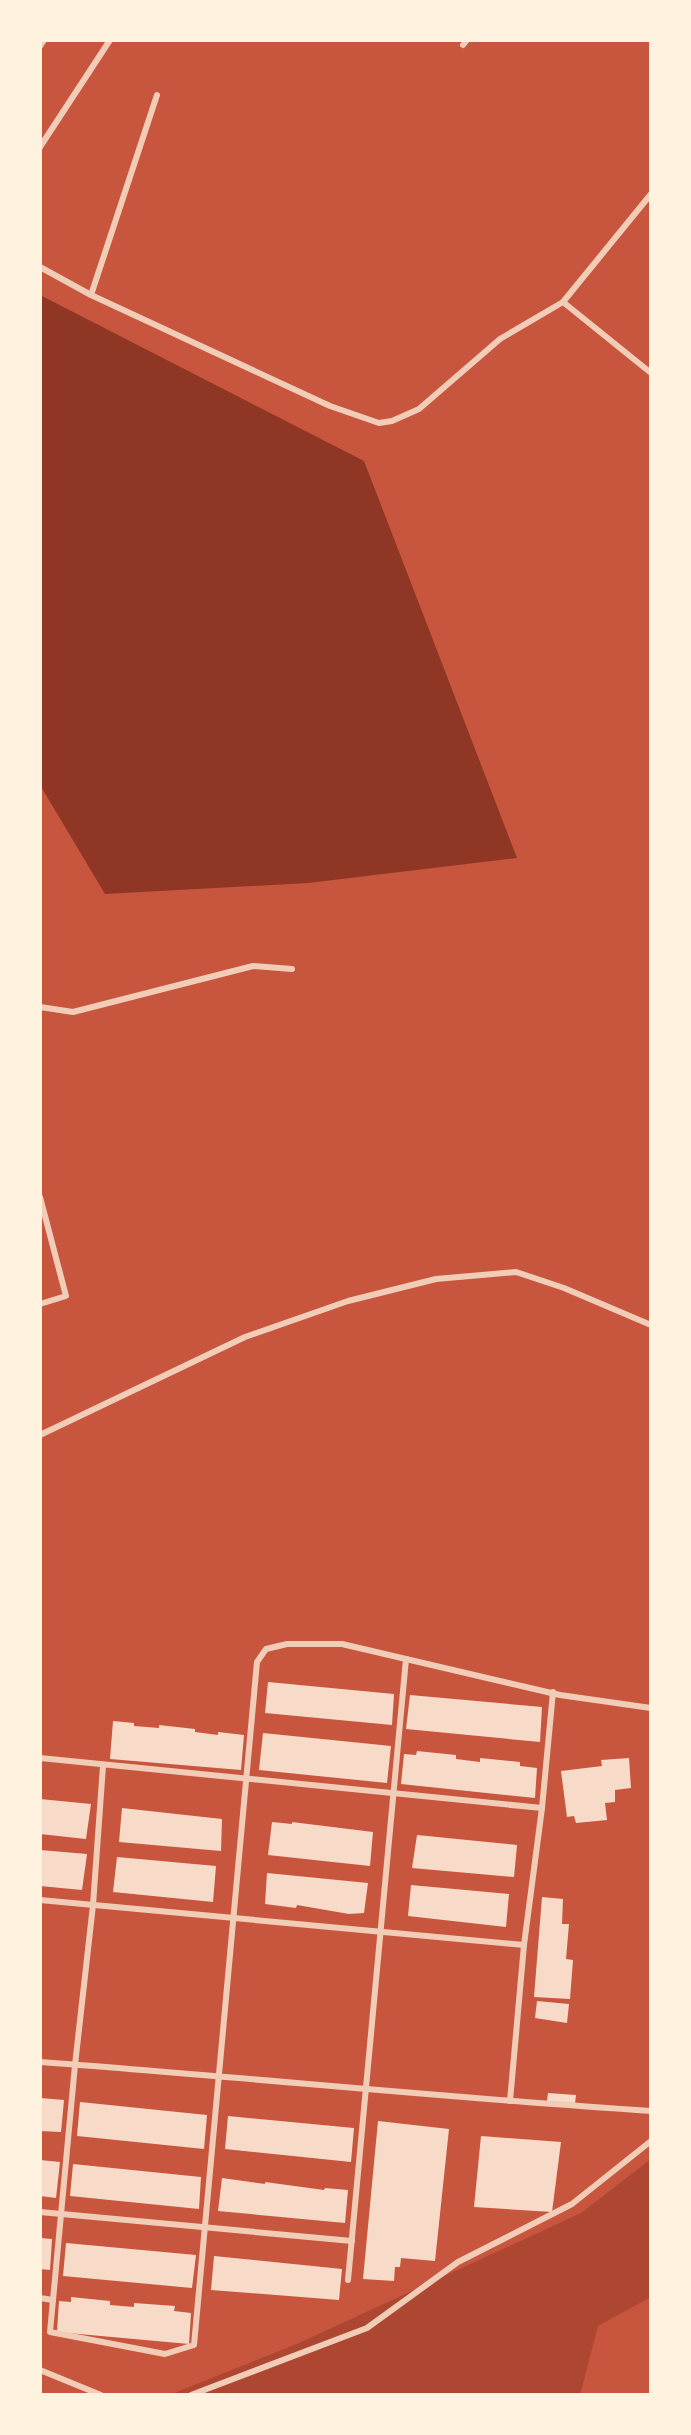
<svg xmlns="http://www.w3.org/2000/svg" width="691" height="2435" font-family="Poppins,sans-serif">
  <rect width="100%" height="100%" fill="#c8553d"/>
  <path fill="#ae4732" d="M651,2159V2297L598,2326L580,2395H169L299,2343L581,2213Z"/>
  <path fill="#8f3625" d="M40,295L364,461L517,858L308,883L105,894L40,785Z"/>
  <g fill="#f7dbc8">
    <path d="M268,1682L394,1694L392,1725L265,1713Z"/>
    <path d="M410,1695L542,1707L540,1742L406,1729Z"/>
    <path d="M113,1721L134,1723V1726L159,1728V1725L195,1729V1732L218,1735V1732L244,1735L241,1770L110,1759Z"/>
    <path d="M263,1733L391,1746L387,1783L259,1770Z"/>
    <path d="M417,1751L456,1755V1759L480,1762V1758L520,1762V1766L537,1768L535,1798L401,1784L404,1754L416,1755Z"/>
    <path d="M629,1758L631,1788L615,1790V1802L605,1803L607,1820L576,1823L574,1816L567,1817L561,1771L602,1766L601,1760Z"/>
    <path d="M40,1799L91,1804L86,1839L40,1834Z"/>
    <path d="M122,1808L222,1819L221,1851L119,1842Z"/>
    <path d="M272,1822L292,1824V1822L373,1832L370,1866L268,1855Z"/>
    <path d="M417,1835L517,1845L514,1877L412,1868Z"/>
    <path d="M40,1850L87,1854L82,1890L40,1886Z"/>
    <path d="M117,1857L216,1866L213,1902L113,1892Z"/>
    <path d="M267,1873L368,1883L364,1913L349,1914L297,1905L296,1908L265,1904Z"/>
    <path d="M411,1885L509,1894L506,1927L408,1916Z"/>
    <path d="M542,1897L563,1899L562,1924H569L566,1959L573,1960L570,1999L534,1997Z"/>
    <path d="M537,2001L569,2004L567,2023L535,2018Z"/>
    <path d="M548,2093L576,2095L575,2104L547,2101Z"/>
    <path d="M40,2098L64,2100L61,2132L40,2131Z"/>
    <path d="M80,2102L207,2115L204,2149L77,2136Z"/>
    <path d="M228,2116L354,2128L351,2162L225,2149Z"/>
    <path d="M378,2121L449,2129L435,2261L401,2258L400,2267H395L394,2281L363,2279Z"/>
    <path d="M481,2136L561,2142L552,2212L474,2207Z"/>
    <path d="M40,2160L60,2162L56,2198L40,2196Z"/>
    <path d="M73,2164L201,2177L199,2209L70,2196Z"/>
    <path d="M222,2178L265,2184V2182L324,2190L325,2188L348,2190L345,2223L218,2211Z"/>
    <path d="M40,2238L52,2239L50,2270L40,2269Z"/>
    <path d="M66,2243L196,2255L192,2288L63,2276Z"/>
    <path d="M214,2256L342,2269L339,2300L211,2290Z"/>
    <path d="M71,2297L110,2301V2305L134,2307V2303L175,2306L174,2311L191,2313L189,2344L57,2332L59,2301L71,2302Z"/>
  </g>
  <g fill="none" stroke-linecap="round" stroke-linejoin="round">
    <g stroke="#f1ccb7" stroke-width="6">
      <path d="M463,45L467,40"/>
      <path d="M40,46L44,40"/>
      <path d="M40,147L110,40"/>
      <path d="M40,267L91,295L330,406L379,423L392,421L419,409L500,339L563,302L651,194"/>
      <path d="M91,295L157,95"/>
      <path d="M563,302L651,373"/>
      <path d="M40,1007L73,1012L253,966L292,969"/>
      <path d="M40,1197L66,1296L40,1304"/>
      <path d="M40,1435L245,1337L348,1301L436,1279L516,1272L564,1288L651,1325"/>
      <path d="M40,1758L542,1808"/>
      <path d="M103,1766L93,1905L75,2065L50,2332L165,2354L194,2345L257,1662L266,1649L287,1644H342L560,1695L651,1708"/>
      <path d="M40,1900L524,1945"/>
      <path d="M40,2062C244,2077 447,2098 651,2111"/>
      <path d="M510,2101L524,1945L542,1808L553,1692"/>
      <path d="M40,2212L352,2241"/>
      <path d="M348,2280L406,1659"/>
      <path d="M40,2298L53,2300"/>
      <path d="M40,2370L101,2395"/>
      <path d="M191,2395L367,2328L458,2262L572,2204L651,2141"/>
    </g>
  </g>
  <rect width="691" height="2435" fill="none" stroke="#fff3e0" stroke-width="84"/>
</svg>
